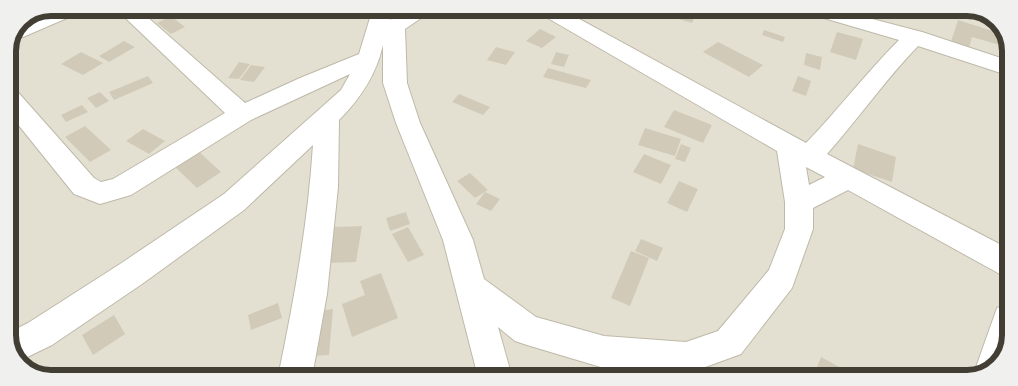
<svg xmlns="http://www.w3.org/2000/svg" width="1018" height="386" font-family="Commissioner,sans-serif">
  <rect width="100%" height="100%" fill="#f0eee3"/>
  <path fill="#e4e0d1" d="M52,8L981,10L1001,25L1010,48L1008,349L991,371L967,378L37,376L17,361L8,338V49L21,20Z"/>
  <g fill="#d1cab9">
    <path d="M678,13L695,17L692,23L675,18Z"/>
    <path d="M171,16L185,27L171,34L157,23Z"/>
    <path d="M958,20L1005,35L1010,48L972,37L968,51L950,45Z"/>
    <path d="M540,29L556,37L542,48L526,41Z"/>
    <path d="M764,30L785,37L783,42L762,35Z"/>
    <path d="M837,32L863,39L856,60L830,52Z"/>
    <path d="M124,41L135,47L109,62L99,56Z"/>
    <path d="M718,42L763,65L749,77L703,52Z"/>
    <path d="M496,47L515,52L506,65L487,60Z"/>
    <path d="M81,52L103,63L83,75L61,64Z"/>
    <path d="M556,52L569,55L564,67L551,64Z"/>
    <path d="M806,53L822,57L820,70L804,65Z"/>
    <path d="M239,62L250,64L239,79L228,78Z"/>
    <path d="M251,65L265,67L254,82L240,80Z"/>
    <path d="M548,68L591,80L586,88L543,77Z"/>
    <path d="M148,76L153,83L114,100L109,92Z"/>
    <path d="M798,76L811,81L806,96L792,91Z"/>
    <path d="M100,92L109,101L96,108L87,98Z"/>
    <path d="M459,94L490,107L483,115L452,102Z"/>
    <path d="M82,105L88,112L66,122L61,115Z"/>
    <path d="M674,110L712,125L703,143L664,127Z"/>
    <path d="M85,126L111,150L90,162L65,137Z"/>
    <path d="M645,128L681,139L675,156L638,145Z"/>
    <path d="M143,129L165,141L149,154L126,141Z"/>
    <path d="M681,144L691,148L685,162L675,159Z"/>
    <path d="M858,144L896,157L892,182L853,169Z"/>
    <path d="M198,151L221,172L197,188L174,166Z"/>
    <path d="M644,154L671,165L661,184L633,172Z"/>
    <path d="M470,173L488,190L475,198L457,181Z"/>
    <path d="M679,181L698,189L687,212L667,203Z"/>
    <path d="M485,192L500,199L491,211L476,204Z"/>
    <path d="M406,212L410,224L390,231L386,218Z"/>
    <path d="M362,226L356,262L328,263L334,227Z"/>
    <path d="M408,227L424,255L408,262L392,234Z"/>
    <path d="M641,239L663,248L657,261L635,251Z"/>
    <path d="M631,251L649,258L630,306L611,298Z"/>
    <path d="M381,273L398,318L352,337L342,304L365,295L360,281Z"/>
    <path d="M278,303L282,318L251,330L248,315Z"/>
    <path d="M333,309L329,355L312,356L317,311Z"/>
    <path d="M114,315L125,334L93,355L82,335Z"/>
    <path d="M821,357L854,375L853,378H813Z"/>
  </g>
  <g fill="none" stroke-linecap="round" stroke-linejoin="round">
    <g stroke="#beb9a9" stroke-width="2">
      <g id="minor">
        <path d="M57,8H84L81,12L23,37L13,38L20,23Z"/>
        <path d="M115,8H137L245,103L300,78L359,54L373,8H393L390,20L408,8H433L430,12L405,29L407,83L420,123L473,240L484,279L536,317L604,336L686,342L718,331L769,270L785,229V202L777,151L539,13L536,9H561L806,143C838,110 866,73 899,40L810,14L807,9L838,10L922,32L1010,61V76L918,46C885,80 858,119 827,154L1009,249V277L998,273L848,190L813,208V229L792,288L741,354L686,374L604,368L527,345L515,341L498,327L512,377H478L443,240L396,123L383,83V45C376,75 361,98 339,120L338,187L327,294L312,377H278C294,300 308,223 313,145L244,210L142,284L52,345L17,362L8,333L28,323L120,264L224,194L341,90L350,74L251,120L131,195L100,204L74,194L8,112V88L16,90L94,178L101,182L113,179L225,113ZM806,167L825,177L809,185Z"/>
        <path d="M1008,304C1011,335 1012,365 977,375L975,370L997,308Z"/>
      </g>
    </g>
    <use href="#minor" fill="#fff" fill-rule="evenodd"/>
  </g>
  <path d="M0 0H1018V386H0ZM51 16H967A35 35 0 0 1 1002 51V335A35 35 0 0 1 967 370H51A35 35 0 0 1 16 335V51A35 35 0 0 1 51 16Z" fill="#f0f0ef" fill-rule="evenodd"/>
  <path fill="none" stroke="#423e33" stroke-width="6" d="M51 16H967A35 35 0 0 1 1002 51V335A35 35 0 0 1 967 370H51A35 35 0 0 1 16 335V51A35 35 0 0 1 51 16Z"/>
</svg>
